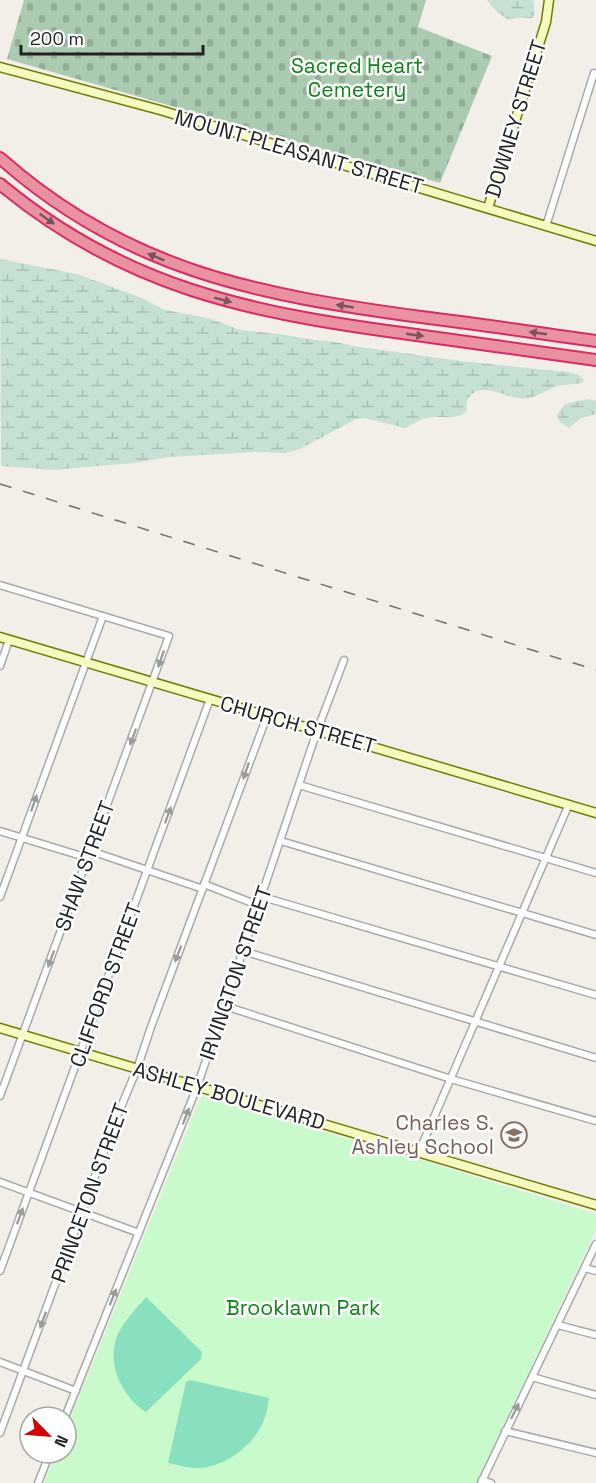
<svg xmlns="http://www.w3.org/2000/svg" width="596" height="1483" font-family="'Space Grotesk',sans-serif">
  <defs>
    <pattern id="wetland-marsh" width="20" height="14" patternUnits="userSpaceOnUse" patternTransform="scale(1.5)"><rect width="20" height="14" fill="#c6e0d4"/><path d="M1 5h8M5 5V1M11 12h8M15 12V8" fill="none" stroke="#aac0b6"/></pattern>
    <pattern id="cemetery-stones" width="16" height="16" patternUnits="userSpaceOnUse" patternTransform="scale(1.5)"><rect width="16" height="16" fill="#aacbaf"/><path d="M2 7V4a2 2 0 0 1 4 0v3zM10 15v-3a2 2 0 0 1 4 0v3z" fill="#92ae96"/></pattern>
  </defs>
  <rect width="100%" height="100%" fill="#f2efe9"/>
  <g fill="url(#wetland-marsh)">
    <path d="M487,0H533L535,14L532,18H515L509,20L498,13Z"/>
    <path d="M0,259L77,274L142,298L165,310L208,318L240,330L279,334L315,340L331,341L353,346L460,361L568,372L579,375L584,380L582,383C573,385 563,384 555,387C546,390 538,396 529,398C511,403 481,377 468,399C466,403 467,407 466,412C453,421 441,415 427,418C419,419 413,425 405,428L364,418L356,419L300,449L286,453L255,452L169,457L133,463L53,470L1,466Z"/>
    <path d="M588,399L596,401V414L581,418L569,428L560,422L557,415L565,404Z"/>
  </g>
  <path fill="url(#cemetery-stones)" d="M24,0H426L418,27L492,56L440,183L7,59Z"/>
  <path fill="#c8facc" d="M201,1096L418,1159L596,1214V1230L476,1483H44L56,1453H66V1429Z"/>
  <g fill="#88e0be">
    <path d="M146,1297L202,1352L201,1359L146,1412C122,1397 105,1362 118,1334C124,1321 137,1308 146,1297Z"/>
    <path d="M190,1380L269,1398C268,1404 267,1411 265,1417C257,1443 228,1465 201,1468C189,1469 179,1465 168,1463L186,1382Z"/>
  </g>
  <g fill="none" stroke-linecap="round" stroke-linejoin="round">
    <g stroke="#a9a9a9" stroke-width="9">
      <g id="street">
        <path d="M546,226L594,73"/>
        <path d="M0,585L169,636L0,1096"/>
        <path d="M0,666L9,640"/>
        <path d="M299,785L596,873"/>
        <path d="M0,831L88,858"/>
        <path d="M281,841L596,935"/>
        <path d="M91,851L203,889"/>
        <path d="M204,884L260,906"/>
        <path d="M0,897L103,616"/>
        <path d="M263,897L596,995"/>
        <path d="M243,951L596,1058"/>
        <path d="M225,1006L451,1079L596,1121"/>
        <path d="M419,1152L569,804"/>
        <path d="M0,1182L139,1233"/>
        <path d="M585,1268L596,1271"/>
        <path d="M0,1271L210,699"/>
        <path d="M558,1325L596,1335"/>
        <path d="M0,1362L76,1391"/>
        <path d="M532,1377L596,1395"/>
        <path d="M65,1417L197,1087L317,731L344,660"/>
        <path d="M505,1431L596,1453"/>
        <path d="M0,1433L118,1114L137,1069L151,1027L267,716"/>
        <path d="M482,1480L491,1483"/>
        <path d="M38,1483L50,1453"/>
        <path d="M481,1483L596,1244"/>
      </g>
    </g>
    <g stroke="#707d05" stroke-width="11">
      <g id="secondary">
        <path d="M0,67L160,110L596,241"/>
        <path d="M488,208L546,22L549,0"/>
        <path d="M0,637L596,813"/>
        <path d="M0,1028L596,1205"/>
      </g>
    </g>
    <g stroke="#dc2a67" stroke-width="14">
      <g id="highway">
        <path d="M0,158C127,271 259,295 421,317C479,324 538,333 596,341"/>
        <path d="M0,184C124,287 247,312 402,333C467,342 531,351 596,360"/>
      </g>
    </g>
    <use href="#street" stroke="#fff" stroke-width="6"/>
    <use href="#secondary" stroke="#f7fabf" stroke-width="8"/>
    <use href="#highway" stroke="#e892a2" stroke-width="10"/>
    <path stroke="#707070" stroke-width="1.5" stroke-dasharray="12 12" stroke-linecap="butt" d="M0,484L596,670"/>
  </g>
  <defs><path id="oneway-solid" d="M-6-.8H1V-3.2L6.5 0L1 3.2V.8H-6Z" transform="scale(1.5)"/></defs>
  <g fill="#7b545c">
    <use href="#oneway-solid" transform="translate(47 219) rotate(35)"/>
    <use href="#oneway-solid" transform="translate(156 257) rotate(-158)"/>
    <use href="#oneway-solid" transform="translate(223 300) rotate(15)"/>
    <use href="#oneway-solid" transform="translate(345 306) rotate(-171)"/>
    <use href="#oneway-solid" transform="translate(538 333) rotate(-172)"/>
    <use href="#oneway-solid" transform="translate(415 335) rotate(8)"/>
  </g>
  <g fill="#9c9c9c">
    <use href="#oneway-solid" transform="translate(161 659) rotate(109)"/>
    <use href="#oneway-solid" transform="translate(133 737) rotate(110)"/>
    <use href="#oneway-solid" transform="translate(246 771) rotate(109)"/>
    <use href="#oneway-solid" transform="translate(34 803) rotate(-71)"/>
    <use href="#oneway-solid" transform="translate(168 815) rotate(-70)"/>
    <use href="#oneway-solid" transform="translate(178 954) rotate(111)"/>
    <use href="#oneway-solid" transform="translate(51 959) rotate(110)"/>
    <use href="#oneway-solid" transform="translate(186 1116) rotate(-69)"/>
    <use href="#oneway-solid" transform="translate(20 1216) rotate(-70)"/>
    <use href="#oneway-solid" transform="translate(113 1297) rotate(-68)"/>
    <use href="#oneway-solid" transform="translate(43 1320) rotate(110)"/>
    <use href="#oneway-solid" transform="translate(515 1411) rotate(-64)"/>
  </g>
  <defs>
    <g id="school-ring" transform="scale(1.35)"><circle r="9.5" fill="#fff" stroke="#8d6e63" stroke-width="1.5"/><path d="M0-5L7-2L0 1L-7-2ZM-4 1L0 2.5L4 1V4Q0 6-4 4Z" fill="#8d6e63"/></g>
  </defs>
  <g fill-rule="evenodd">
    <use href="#school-ring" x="514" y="1135"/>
  </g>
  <g text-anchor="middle" stroke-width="5" stroke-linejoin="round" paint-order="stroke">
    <g font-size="21" fill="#0c8416" stroke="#fff">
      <text x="357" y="73">Sacred Heart<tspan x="357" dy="24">Cemetery</tspan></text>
      <text x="303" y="1315">Brooklawn Park</text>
    </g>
    <g font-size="21" fill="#222" stroke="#fff">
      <text transform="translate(516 119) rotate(-73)" y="7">DOWNEY STREET</text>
      <text transform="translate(299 152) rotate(16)" y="7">MOUNT PLEASANT STREET</text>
      <text transform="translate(298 725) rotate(16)" y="7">CHURCH STREET</text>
      <text transform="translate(85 866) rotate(-70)" y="7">SHAW STREET</text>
      <text transform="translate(236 973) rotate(-71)" y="7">IRVINGTON STREET</text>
      <text transform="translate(106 985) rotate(-70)" y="7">CLIFFORD STREET</text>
      <text transform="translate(229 1096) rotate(16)" y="7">ASHLEY BOULEVARD</text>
      <text transform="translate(90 1193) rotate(-70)" y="7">PRINCETON STREET</text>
    </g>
    <g font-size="21" fill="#785e54" stroke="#fff" text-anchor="end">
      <text x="494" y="1130">Charles S.<tspan x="494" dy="24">Ashley School</tspan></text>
    </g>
  </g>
  <g transform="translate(48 1435) rotate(115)"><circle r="28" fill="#ffffff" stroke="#a7a7a7" stroke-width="1.5"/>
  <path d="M0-4.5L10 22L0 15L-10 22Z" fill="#d40000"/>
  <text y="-9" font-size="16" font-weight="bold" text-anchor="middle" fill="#222222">N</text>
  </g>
  <path d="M21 45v9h182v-9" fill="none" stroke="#222222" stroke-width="3"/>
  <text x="30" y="45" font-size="18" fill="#222222" stroke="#ffffff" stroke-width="4.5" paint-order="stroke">200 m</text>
</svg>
